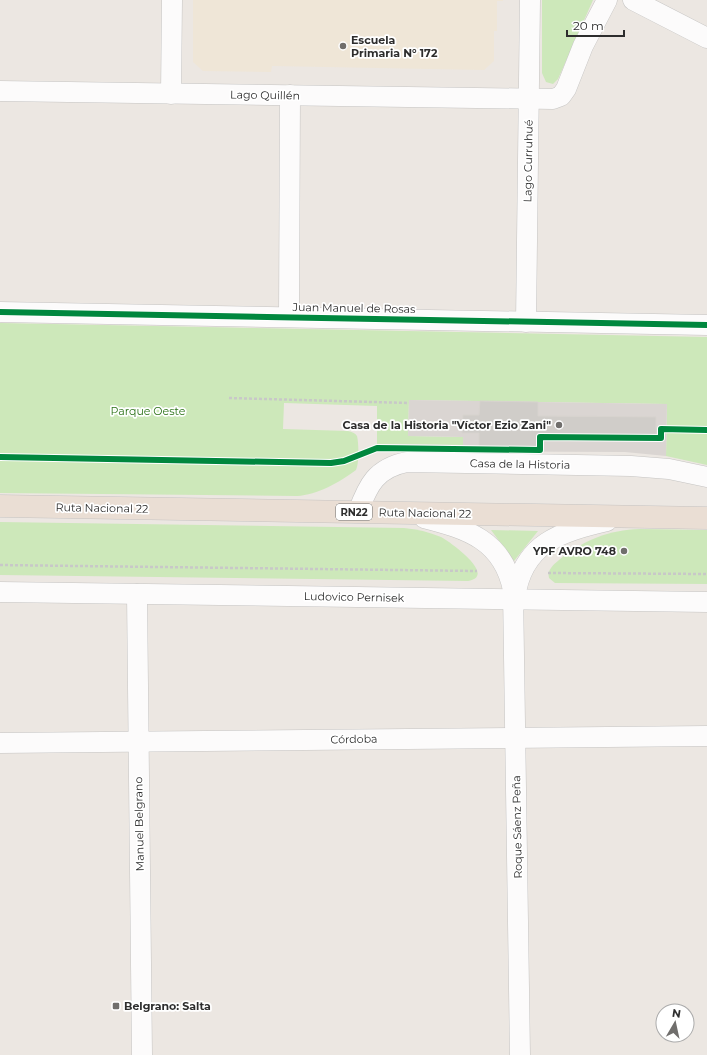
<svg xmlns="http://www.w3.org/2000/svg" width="707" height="1055" font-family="Montserrat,sans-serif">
  <rect width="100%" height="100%" fill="#ece7e2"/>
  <path fill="#efe6d7" d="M193,0H503V1H497V31H494V61L484,70L272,66L271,72L203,71L193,62Z"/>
  <g fill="#cde8ba">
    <path d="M542,0H593L558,79L553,84L546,82L542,73Z"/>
    <path d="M0,323L707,337V465L666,456L667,404L409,400L408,436L463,437V445L377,444V406L284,403L283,429L348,431C352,432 355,433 357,436C359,444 359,464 356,470C340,482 317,495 297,496L0,493Z"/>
    <path d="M0,522L404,528C417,529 429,532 441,537C449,541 498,576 468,581L0,575Z"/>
    <path d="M640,529L707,530V584L555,583L549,578C547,570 553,565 559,560C583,540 609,530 640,529Z"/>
    <path d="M491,530L538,531L514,561Z"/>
  </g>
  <path fill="#dad5d2" d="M409,400L480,401L479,415H463L462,432L479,433V448H537L538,434L656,435V417L538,416V402L667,404L666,456L625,452L377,451V444L463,445V437L408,436Z"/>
  <path fill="#d0cdc9" stroke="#d7d3ce" d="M480,401L538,402V416L656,417V435L538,434V448H479V433H462L463,415H479Z"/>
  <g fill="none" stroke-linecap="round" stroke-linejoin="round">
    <g stroke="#c5c4c3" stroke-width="21">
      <g id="minor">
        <path d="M633,0L707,38"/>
        <path d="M0,91L553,99L561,96L566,89L583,46L607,0"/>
        <path d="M171,94L172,0"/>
        <path d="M0,312L707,325"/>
        <path d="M289,317L290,95"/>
        <path d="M526,322L530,0"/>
        <path d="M358,512C368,485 376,468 407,462L631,466L669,469L707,477"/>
        <path d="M424,518C467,529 503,540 513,590L520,1055"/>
        <path d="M0,592L707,602"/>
        <path d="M137,594L142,1055"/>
        <path d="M515,597C523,543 560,532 607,521"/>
        <path d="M0,743L707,736"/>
      </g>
    </g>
    <g stroke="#c6c4c3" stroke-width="23">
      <path id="highway" d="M0,506L707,518"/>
    </g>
    <g stroke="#c8c8c8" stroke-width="2.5" stroke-dasharray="3 2" stroke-linecap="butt">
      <path d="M229,398L409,403"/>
      <path d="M0,565L477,571"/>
      <path d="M548,573L707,574"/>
    </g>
    <use href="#minor" stroke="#fcfbfb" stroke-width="20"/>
    <use href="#highway" stroke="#eaded4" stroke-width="22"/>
    <g stroke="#fff" stroke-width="8">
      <g id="cycleway">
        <path d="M0,312L707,325"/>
        <path d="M0,457L331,463L344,461L377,448L540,450V437L661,438V429L707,430"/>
      </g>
    </g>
    <use href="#cycleway" stroke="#00873e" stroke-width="6"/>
  </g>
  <g fill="#706e6c" stroke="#fff" stroke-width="1.5">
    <circle cx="343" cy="46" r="4"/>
    <circle cx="559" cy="425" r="4"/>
    <circle cx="624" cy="551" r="4"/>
    <rect x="112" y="1002" width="8" height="8" rx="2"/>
  </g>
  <g text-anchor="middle" stroke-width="3.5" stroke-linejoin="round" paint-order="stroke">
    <rect fill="#fff" stroke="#6c6c6c" stroke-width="1" x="336" y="504" width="36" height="16" rx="3"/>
    <g font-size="10" font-weight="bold" fill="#2d2d2d">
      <text x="354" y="516">RN22</text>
    </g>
    <g font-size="11" font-weight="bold" fill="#2d2d2d" stroke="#fff" text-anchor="start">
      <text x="351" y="44">Escuela<tspan x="351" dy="13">Primaria N° 172</tspan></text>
      <text x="551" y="429" text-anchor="end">Casa de la Historia "Víctor Ezio Zani"</text>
      <text x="616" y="555" text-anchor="end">YPF AVRO 748</text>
      <text x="124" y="1010">Belgrano: Salta</text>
    </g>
    <g font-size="11" fill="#2d2d2d" stroke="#fff">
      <text transform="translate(265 95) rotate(1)" y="4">Lago Quillén</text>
      <text transform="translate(528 161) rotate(-89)" y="4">Lago Curruhué</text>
      <text transform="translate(354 308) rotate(1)" y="4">Juan Manuel de Rosas</text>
      <text transform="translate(520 464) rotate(1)" y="4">Casa de la Historia</text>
      <text transform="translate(102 508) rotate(1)" y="4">Ruta Nacional 22</text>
      <text transform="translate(425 513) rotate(1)" y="4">Ruta Nacional 22</text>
      <text transform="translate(354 597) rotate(1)" y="4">Ludovico Pernisek</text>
      <text transform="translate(354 739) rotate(-1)" y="4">Córdoba</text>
      <text transform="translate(139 824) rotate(-91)" y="4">Manuel Belgrano</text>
      <text transform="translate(517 827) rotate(-91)" y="4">Roque Sáenz Peña</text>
    </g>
    <g font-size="11" fill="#2a7116" stroke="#fff">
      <text x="148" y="415">Parque Oeste</text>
    </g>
  </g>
  <g transform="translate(675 1023) rotate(9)"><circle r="19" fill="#ffffff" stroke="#ababab"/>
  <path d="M0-3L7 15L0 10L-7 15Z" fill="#706e6c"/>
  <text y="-6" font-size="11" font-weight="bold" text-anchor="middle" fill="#2d2d2d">N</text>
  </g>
  <path d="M567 30v6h57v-6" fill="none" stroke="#2d2d2d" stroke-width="2"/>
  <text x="573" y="30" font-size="12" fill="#2d2d2d" stroke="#ffffff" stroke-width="3" paint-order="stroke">20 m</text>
</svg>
